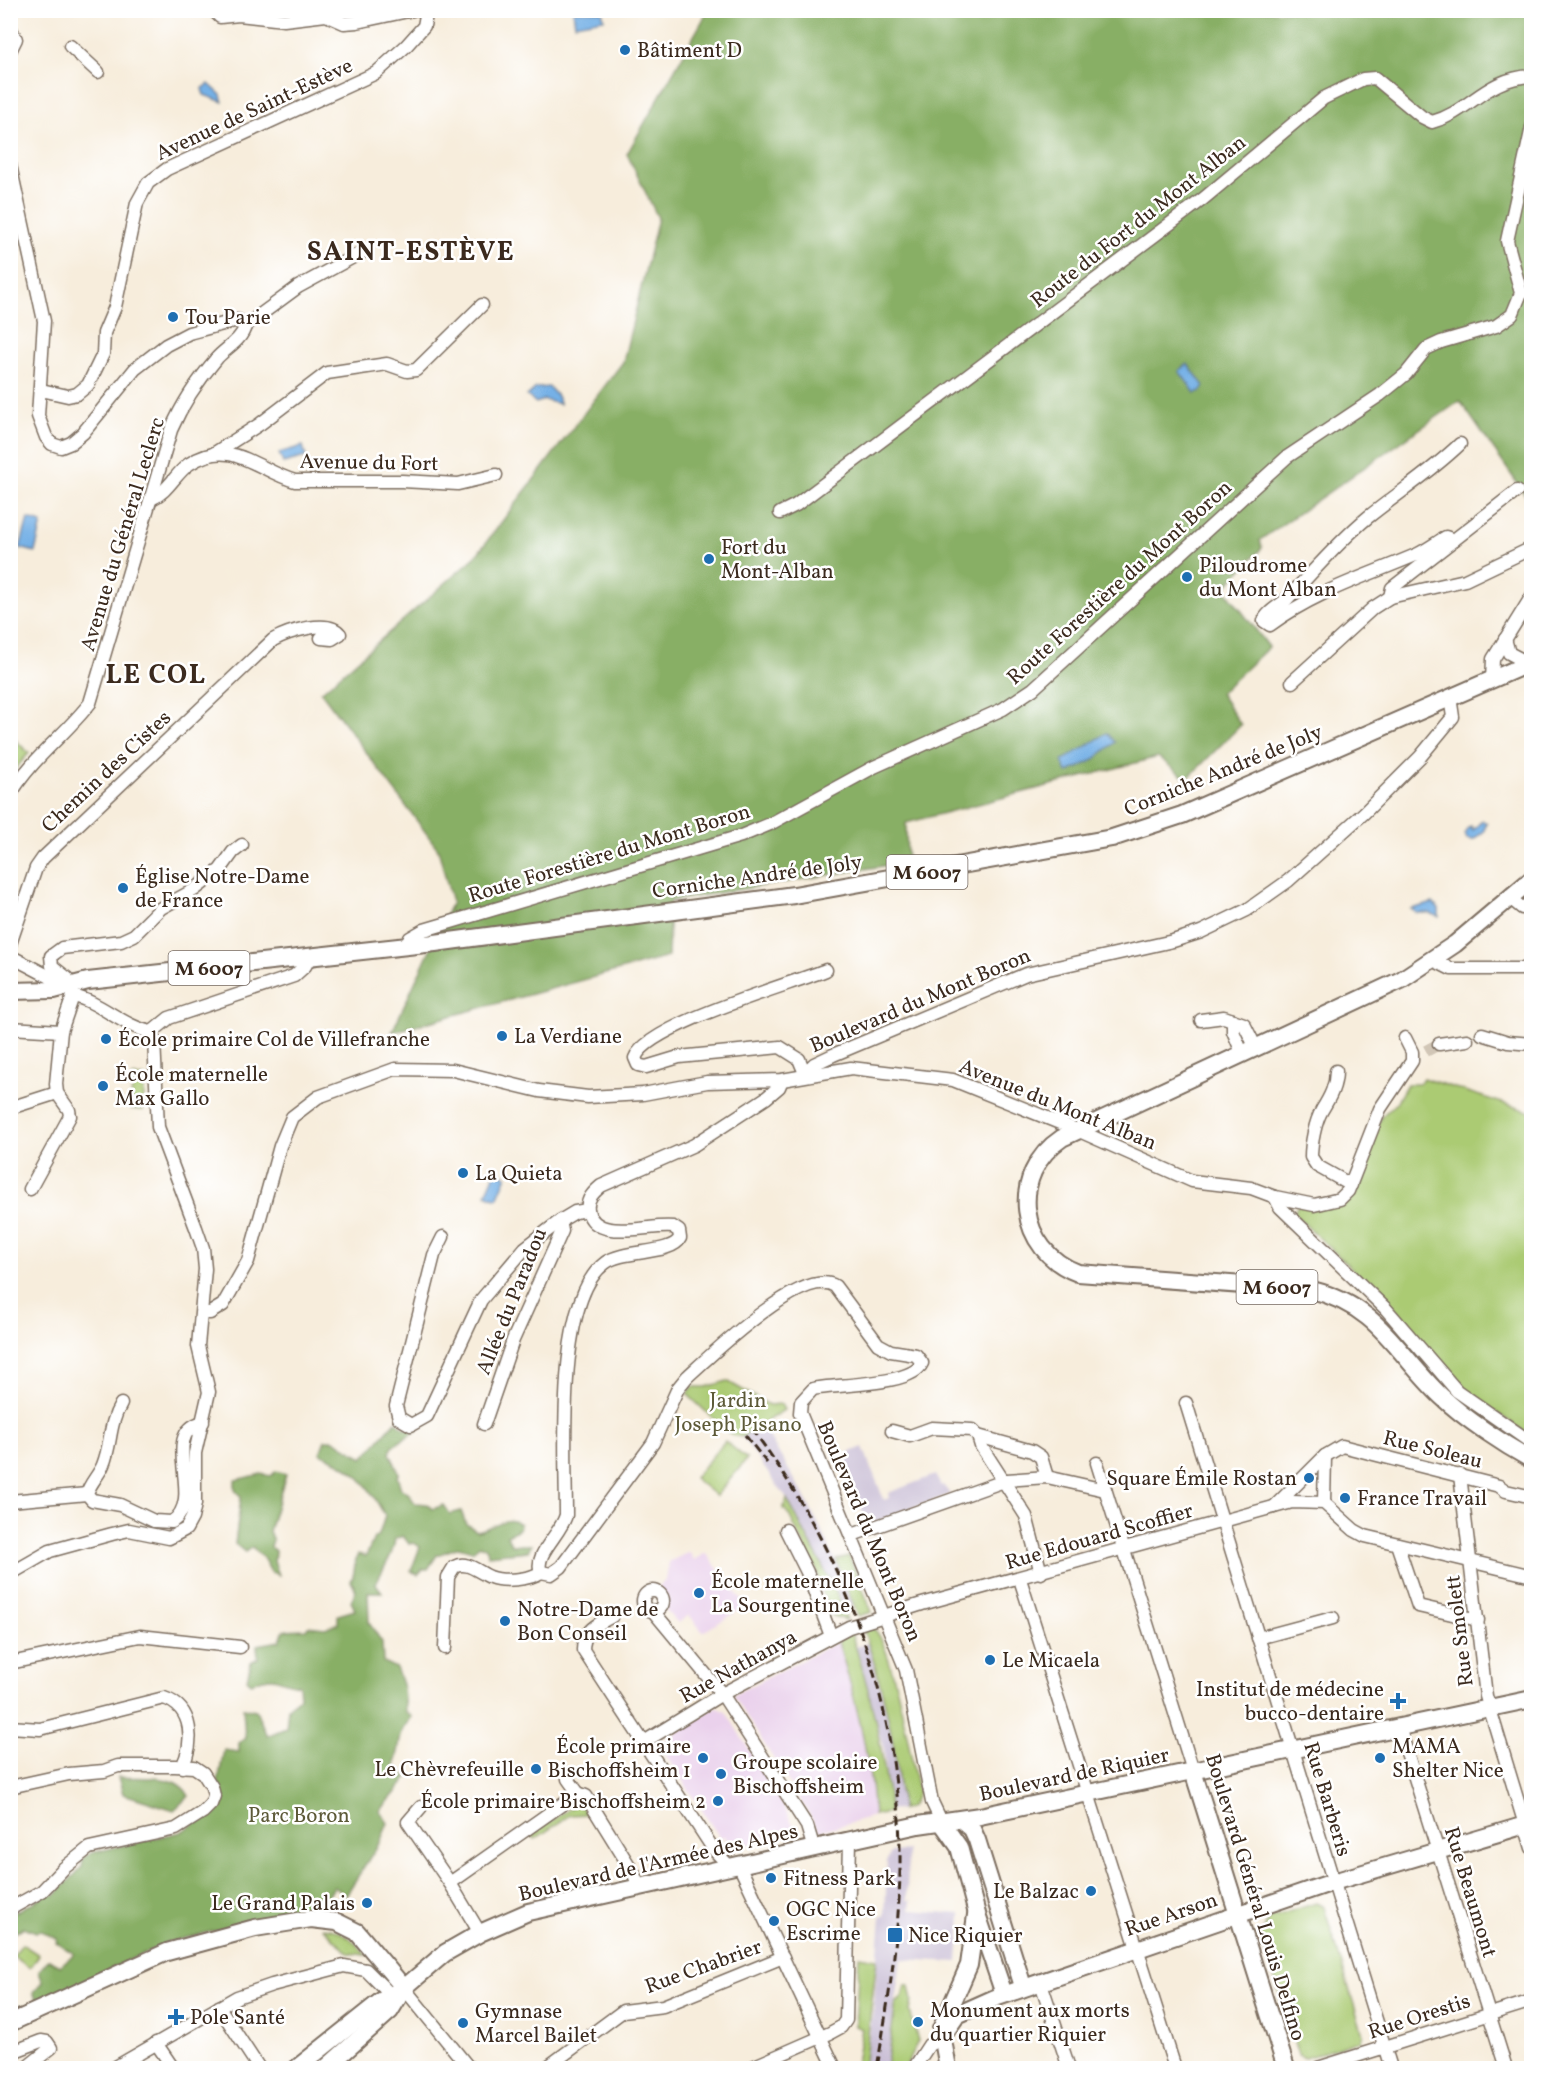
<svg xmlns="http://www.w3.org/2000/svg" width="1542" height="2079" font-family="Vollkorn,serif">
  <rect width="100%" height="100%" fill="#fff"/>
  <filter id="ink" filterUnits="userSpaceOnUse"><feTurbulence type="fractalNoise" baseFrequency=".0167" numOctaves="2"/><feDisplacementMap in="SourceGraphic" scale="12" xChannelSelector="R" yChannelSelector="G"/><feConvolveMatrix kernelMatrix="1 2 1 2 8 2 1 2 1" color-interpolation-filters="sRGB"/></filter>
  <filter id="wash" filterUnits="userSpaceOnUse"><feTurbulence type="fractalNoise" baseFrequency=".008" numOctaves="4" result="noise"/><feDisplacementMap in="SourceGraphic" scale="24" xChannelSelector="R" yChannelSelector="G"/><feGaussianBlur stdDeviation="1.35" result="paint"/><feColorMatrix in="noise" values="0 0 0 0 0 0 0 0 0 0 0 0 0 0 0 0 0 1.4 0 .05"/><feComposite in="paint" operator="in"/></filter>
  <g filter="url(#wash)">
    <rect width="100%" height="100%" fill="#f7eddc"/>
    <g fill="#ead1ec">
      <path d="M689,1552L694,1560L706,1553L746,1606L703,1632L689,1615L678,1623L666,1610L668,1598L658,1587L666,1580L669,1562Z"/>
      <path d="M838,1642L854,1693L867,1748L874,1816L820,1831L733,1695Z"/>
      <path d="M716,1707L726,1712L778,1797L793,1824L794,1834L732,1848L724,1836L720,1838L662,1749L664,1741Z"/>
    </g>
    <g fill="#cabfd6">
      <path d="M761,1424L801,1490L825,1537L854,1605L843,1609L787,1499L742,1437Z"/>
      <path d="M863,1447L884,1500L889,1498L888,1493L935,1475L941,1486L943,1485L950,1494L868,1525L839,1457Z"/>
      <path d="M868,1643L896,1750L902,1810H889L884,1751L856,1647Z"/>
      <path d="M908,1851L907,1900H911L910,1910L961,1914L958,1962L901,1959L886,2068H864L874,2005L881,1916H885L887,1860L891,1852Z"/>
    </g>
    <g fill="#abcb73" stroke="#737a48" stroke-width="1.5">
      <path d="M11,736L29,753L11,774Z"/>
      <path d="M132,1077H145L143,1110L131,1109Z"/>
      <path d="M1423,1078L1531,1112V1436L1468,1393L1450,1377L1400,1314L1294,1214L1297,1206L1339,1204L1382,1116L1396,1103L1407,1084H1419Z"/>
      <path d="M727,1381L769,1405L781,1404L784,1410L742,1437L731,1435L687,1394L693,1387H706Z"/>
      <path d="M725,1441L747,1459L716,1496L694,1478Z"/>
      <path d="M787,1499L835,1590L847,1620L833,1616L828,1610L816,1569L787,1511L783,1509Z"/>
      <path d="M849,1556L872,1612L858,1616L836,1560Z"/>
      <path d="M862,1626C867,1626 871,1626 875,1630C893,1648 912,1763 918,1792L911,1807L902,1810C896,1746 884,1686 862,1626Z"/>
      <path d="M850,1630C871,1690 883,1749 890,1812L874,1815C870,1755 856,1699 838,1642Z"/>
      <path d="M575,1805L582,1807L587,1814L570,1815L535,1839L532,1835Z"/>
      <path d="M1316,1903L1324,1907L1363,2034L1360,2041L1305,2058L1298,2055L1261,1935L1269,1918Z"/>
      <path d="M323,1928C342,1929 354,1940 366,1955L348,1953Z"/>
      <path d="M22,1944L39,1955L30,1968L13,1956Z"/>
      <path d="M859,1956L877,1959L864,2068H855L862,2029L855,2026Z"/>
      <path d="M905,1985L909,1986L912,2001L910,2011L918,2041L905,2068H886L896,2003L902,1998Z"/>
    </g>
    <g fill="#88af65" stroke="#626c42" stroke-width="1.5">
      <path d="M708,11H1531V503L1460,401L1260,540L1262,548L1224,588L1269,647L1220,693L1241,725L1187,779L1158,757L906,823L907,862L670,901L668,957L392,1032L452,902L438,849L321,692L475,557L623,362L658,218L627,154Z"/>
      <path d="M396,1421L404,1428L416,1431L393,1446L390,1453L399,1473L397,1476L401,1489L408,1493L415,1503L427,1504L433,1509L444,1505L450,1514L461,1511L466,1524L477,1531C492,1529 505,1514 520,1524L519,1529L507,1535L511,1545H531L528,1551L488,1555L487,1549L480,1545L472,1551L459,1547L437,1555L428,1569H423L418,1575L411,1571L420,1547L414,1543L409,1544L403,1536L395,1539C394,1555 382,1569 376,1584L382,1592H368L369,1623L382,1642L383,1662L396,1668L403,1687L405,1711L412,1717C395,1736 403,1744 394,1765L408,1778L380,1811L388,1823L380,1842L346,1895L334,1887L327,1898V1910L271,1920L262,1919L166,1943L39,2003L33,1993L43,1982L39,1971L49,1959L60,1966L74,1954L56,1942L57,1939L41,1931L36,1932L24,1927L14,1933L11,1931L10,1915L48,1894L55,1895L82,1867L83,1859L91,1853L181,1832L216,1810L221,1796L218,1781L224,1750L239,1752V1743L245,1738L243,1708L256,1710L267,1736L286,1728L288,1708L300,1697L299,1685C274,1682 280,1672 251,1683L247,1679L251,1662L258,1658L257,1645L280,1641L284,1630L306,1629L308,1626L325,1628L338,1623V1615L355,1610L351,1601L356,1591L351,1581C356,1572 353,1564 358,1554L366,1556L374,1538L379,1535L385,1516C366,1481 357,1470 320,1453L325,1440H334L363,1458Z"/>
      <path d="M276,1471L286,1474L269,1531L273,1541L271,1547L275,1551L274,1561L279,1575L271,1572L263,1558L252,1547L245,1552L235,1544L241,1497L235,1490V1480L261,1474L271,1476Z"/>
      <path d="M118,1777C142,1779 177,1772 189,1796L174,1810L123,1794Z"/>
    </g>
    <g fill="#75b0e6" stroke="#586d82" stroke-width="1.5">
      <path d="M573,11H602L604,19L575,24Z"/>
      <path d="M209,84L221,95L223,102L204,95L202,89Z"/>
      <path d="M1188,364L1204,386L1201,391L1195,393L1179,371Z"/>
      <path d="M549,387L557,396L560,404L544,400L536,403L527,396L536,388Z"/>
      <path d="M303,446L306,457L283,463L279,453Z"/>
      <path d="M28,519L42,523L35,552L20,548Z"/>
      <path d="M1107,733L1115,742L1113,744L1092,761L1067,773L1062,761Z"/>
      <path d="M1482,821L1487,823L1483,832L1473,840L1467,839L1465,834L1467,829L1471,826L1473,830Z"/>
      <path d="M1433,903L1439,909V917L1429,913H1417L1411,909Z"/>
      <path d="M496,1171L507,1176L497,1199L486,1194Z"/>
    </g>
  </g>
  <g filter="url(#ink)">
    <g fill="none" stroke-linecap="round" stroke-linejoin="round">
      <path stroke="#d1c6b6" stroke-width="12" stroke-dasharray="12 6" stroke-linecap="butt" d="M1426,1051L1439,1044"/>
      <g stroke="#7d6e60" stroke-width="15">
        <g id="minor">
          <path d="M213,10L220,17L239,15L284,20L326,15L344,23L357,22L413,10"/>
          <path d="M10,27L16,39L10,51"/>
          <path d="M70,46L98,72"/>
          <path d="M10,165L44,321L38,416L46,437L52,444L61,447L71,443L83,433L135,369L166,345L189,333L238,320L245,326C242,340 226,348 217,358C199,379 182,404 171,430L90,703C65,735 31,759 10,795"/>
          <path d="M245,326L298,287L366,250"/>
          <path d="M41,390L68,396L77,394L88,385L103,354L104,333L115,307L137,203L148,183L167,169L376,73L406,46L424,26L426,15L421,10"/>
          <path d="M213,454L260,424L327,373L387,364L407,371L416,370L482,305"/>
          <path d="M151,499C168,492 175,474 189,464C231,436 258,471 295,481H402L458,484L496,475"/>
          <path d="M780,513L796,505L1203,199L1324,98L1363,79L1375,78L1422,117L1432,122C1470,112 1485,78 1532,76"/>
          <path d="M1454,540L1446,537C1436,543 1427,550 1418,554C1367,576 1316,591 1270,625L1264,621C1266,613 1279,606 1286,600C1313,572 1337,543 1367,518C1398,493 1431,472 1460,444"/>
          <path d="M1390,597L1392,588L1517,491"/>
          <path d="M1505,639L1509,653L1528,663"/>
          <path d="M1492,680L1493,659L1532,596"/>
          <path d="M1292,682L1373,608L1390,597L1465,580L1532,548"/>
          <path d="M1510,898L1522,908L1532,903"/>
          <path d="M10,944L36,868L43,858L273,640C287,632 329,618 340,634L332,639L321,638"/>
          <path d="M406,946L410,938L424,930L741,836L770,824L874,767L1003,709L1033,689L1287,457L1380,395L1406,374L1426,349L1441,342L1496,326L1512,315L1521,293L1507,241L1532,127"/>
          <path d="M10,956L50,977L62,988"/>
          <path d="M1433,960L1451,969H1532"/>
          <path d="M73,996C101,1002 123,1027 152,1032"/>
          <path d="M1201,1020L1224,1017L1244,1024L1256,1048"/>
          <path d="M1233,1020V1031L1243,1055"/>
          <path d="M10,1028L61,1031"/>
          <path d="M152,1032L169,1018L294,976L305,966L310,957"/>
          <path d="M1482,1034L1508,1042L1532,1044"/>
          <path d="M1439,1044L1467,1040"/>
          <path d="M804,1071L799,1059L780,1047L679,1057L646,1067L638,1065L635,1058C647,1025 789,985 826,970"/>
          <path d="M1336,1071C1336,1086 1330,1097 1322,1110C1315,1122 1311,1144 1311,1157L1317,1166L1351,1185"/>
          <path d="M802,1076L814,1064L833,1055L1026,974L1173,941L1201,932L1247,910L1288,881L1364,813L1420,757L1453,717L1450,697"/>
          <path d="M782,1080L779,1087L766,1098L694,1145L601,1186C594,1192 586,1199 588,1210C594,1243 649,1224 673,1227L679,1231L680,1238C672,1255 623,1249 605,1263C555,1300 566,1456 566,1515C561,1534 533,1555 541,1572L551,1574L561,1567L653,1443L678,1388L687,1377C711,1355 803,1266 835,1286L878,1344L891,1351L916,1355L922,1363C912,1386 836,1384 813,1389L801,1402L800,1413L906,1670L932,1802L942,1823"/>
          <path d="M10,1108L57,1093"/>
          <path d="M30,1189L70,1116L69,1110L57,1093L56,1084L61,1031L73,996L67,978L52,966L51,956L62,948L121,941L134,935L161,908L194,890L220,870L233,852L242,845"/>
          <path d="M1275,1197L1280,1207L1386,1309L1457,1391L1532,1443"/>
          <path d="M443,1237L434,1255L396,1406L399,1418L411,1425L427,1416L481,1300L525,1248L560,1221"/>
          <path d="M202,1313H210L223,1305L248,1261L280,1146L292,1117L318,1097L395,1069L453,1070L539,1091L588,1097L643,1094L707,1082L782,1080L851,1068L953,1080L1077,1130L1192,1181L1251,1188L1275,1197L1314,1205L1340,1199L1348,1191L1380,1109L1412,1061V1052L1405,1038"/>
          <path d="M1186,1403L1391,2068"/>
          <path d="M121,1404C108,1426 112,1443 103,1465C99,1475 89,1484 87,1494L92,1500L120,1505L154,1521L172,1522C207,1497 157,1434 203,1422"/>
          <path d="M484,1424L513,1340L562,1231L560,1221L575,1212L588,1210"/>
          <path d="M892,1431L910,1436L932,1428L972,1430L978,1436L1032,1451L1041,1457L1047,1477"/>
          <path d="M978,1436L981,1446L1026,1516L1041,1573"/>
          <path d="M1097,1463L1193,1771"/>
          <path d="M1460,1475L1486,1696L1532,1848"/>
          <path d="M10,1501L87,1494"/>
          <path d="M1324,1503L1325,1456"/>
          <path d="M1274,1507L1325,1456L1342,1446L1499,1486L1506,1491L1532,1497"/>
          <path d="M786,1530L807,1572L831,1636"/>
          <path d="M852,1535L1007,1480L1047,1477L1105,1490"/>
          <path d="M1397,1544L1418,1606L1478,1620"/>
          <path d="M10,1574L50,1551L112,1534L129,1530L169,1538L186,1529L192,1518L195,1504V1453L209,1392L198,1346L205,1269L203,1248L196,1228L158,1127L154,1039L152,1032"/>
          <path d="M1020,1579L1175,2068"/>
          <circle cx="653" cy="1601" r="10"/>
          <path d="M653,1611L722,1694L807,1826L814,1849"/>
          <path d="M612,1616C597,1625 583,1630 583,1650L714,1850L730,1867"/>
          <path d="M1258,1638L1333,1618"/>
          <path d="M445,1648L448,1577L454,1567C467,1560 478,1572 490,1577C503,1582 530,1580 541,1572"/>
          <path d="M10,1663L140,1636L240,1647"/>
          <path d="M10,1727L40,1729L164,1698C194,1708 194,1743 182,1767"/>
          <path d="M1399,1727L1506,2068"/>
          <path d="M644,1742L722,1694L849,1627L922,1604L1292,1502L1324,1503L1354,1530L1365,1536L1532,1576"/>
          <path d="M568,1779L578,1793"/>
          <path d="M10,1787L69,1774L104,1771L118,1766H175L194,1767L203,1773L212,1787L214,1796L211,1804L203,1812L176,1829L89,1848L64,1868L42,1891L10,1909"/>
          <path d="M578,1793L586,1796L633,1872L639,1887"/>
          <path d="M421,1807L408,1822L450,1883L480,1933"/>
          <path d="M739,1865L835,2068"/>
          <path d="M450,1883L578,1793"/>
          <path d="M1041,1983L1069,2068"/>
          <path d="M404,1988L469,2068"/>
          <path d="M219,2007L259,2068"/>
          <path d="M156,2043L173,2068"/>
          <path d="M10,2053L41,2041L47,2042L51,2048L26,2068"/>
          <path d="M114,2068L237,1997L272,1985L344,1966L366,1970L397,2001"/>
          <path d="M546,2068L623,2011L663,2006L783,1957"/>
          <path d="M750,2068L830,2033L841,2027L846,2020L850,1841"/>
          <path d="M914,2068L929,2045L941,2038"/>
          <path d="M1318,2068L1532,2001"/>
        </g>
      </g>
      <g stroke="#7d6e60" stroke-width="20">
        <g id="major">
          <path d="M1532,879L1455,944L1401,980L1062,1138C1008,1174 1018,1251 1078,1273L1312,1290C1380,1307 1395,1352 1441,1396C1465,1419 1503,1444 1532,1460"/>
          <path d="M10,991L54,990L88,981L435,943L794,895L1112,838L1182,815L1532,662"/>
          <path d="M1193,1771L1286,2068"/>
          <path d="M962,1820L972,1829L977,1840L1022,1983L1021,1989"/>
          <path d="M942,1823L959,1847L977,1914L1004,1994"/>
          <path d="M10,2023L167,1952L255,1928L311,1919L337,1922L357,1932L404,1988"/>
          <path d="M941,2038L957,2015L995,1998L1333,1882L1532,1823"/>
          <path d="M297,2068L381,2001L404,1988L445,1953L480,1933L528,1912L918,1825L980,1816L1532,1699"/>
          <path d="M326,2068L390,2011L404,1988"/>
          <path d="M948,2068L941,2029L969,1965L976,1915"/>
        </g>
      </g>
      <use href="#minor" stroke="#fff" stroke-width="12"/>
      <use href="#major" stroke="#fff" stroke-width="16"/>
      <g stroke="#3b2a1e" stroke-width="3" stroke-dasharray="9 4.5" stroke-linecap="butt">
        <path d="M752,1429C843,1550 899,1700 900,1852C901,1925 889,1997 877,2068"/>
        <path d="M745,1435L767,1463"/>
      </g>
    </g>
  </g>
  <g fill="#1f6fb2" stroke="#fff" stroke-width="2">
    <circle cx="625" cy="50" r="6"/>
    <circle cx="173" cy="317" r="6"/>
    <circle cx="709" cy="559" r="6"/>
    <circle cx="1187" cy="577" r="6"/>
    <circle cx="123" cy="888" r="6"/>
    <circle cx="502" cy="1036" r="6"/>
    <circle cx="106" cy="1039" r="6"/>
    <circle cx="103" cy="1086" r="6"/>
    <circle cx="463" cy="1173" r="6"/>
    <circle cx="1309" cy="1478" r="6"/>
    <circle cx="1345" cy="1498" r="6"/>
    <circle cx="699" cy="1593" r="6"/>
    <circle cx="505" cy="1621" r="6"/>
    <circle cx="990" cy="1660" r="6"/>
    <path d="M1395 1692h6v6h6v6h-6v6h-6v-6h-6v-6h6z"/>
    <circle cx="703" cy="1758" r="6"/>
    <circle cx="1380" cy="1758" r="6"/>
    <circle cx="536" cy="1769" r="6"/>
    <circle cx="721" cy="1774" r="6"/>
    <circle cx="718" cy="1801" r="6"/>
    <circle cx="771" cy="1878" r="6"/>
    <circle cx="1091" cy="1891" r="6"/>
    <circle cx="367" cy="1903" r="6"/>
    <circle cx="774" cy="1921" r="6"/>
    <rect x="887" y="1927" width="16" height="16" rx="3"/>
    <path d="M173 2008h6v6h6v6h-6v6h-6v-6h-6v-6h6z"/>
    <circle cx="918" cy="2022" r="6"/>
    <circle cx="463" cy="2023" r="6"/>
  </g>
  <g text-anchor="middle" stroke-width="5" stroke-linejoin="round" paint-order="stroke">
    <g fill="#fff" stroke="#766a62" stroke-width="1.5">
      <rect x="886.5" y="855" width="81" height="34" rx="4.5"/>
      <rect x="168.5" y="951" width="81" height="34" rx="4.5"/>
      <rect x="1236.5" y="1270" width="81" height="34" rx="4.5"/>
    </g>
    <g font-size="20" font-weight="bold" fill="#3b2a1e">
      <text x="927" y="879">M 6007</text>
      <text x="209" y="975">M 6007</text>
      <text x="1277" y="1294">M 6007</text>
    </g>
    <g font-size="21" fill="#3b2a1e" stroke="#fff" text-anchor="start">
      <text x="637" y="57">Bâtiment D</text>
      <text x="185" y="324">Tou Parie</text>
      <text x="721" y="554">Fort du<tspan x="721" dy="24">Mont-Alban</tspan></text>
      <text x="1199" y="572">Piloudrome<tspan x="1199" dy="24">du Mont Alban</tspan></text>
      <text x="135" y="883">Église Notre-Dame<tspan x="135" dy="24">de France</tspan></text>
      <text x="514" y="1043">La Verdiane</text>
      <text x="118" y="1046">École primaire Col de Villefranche</text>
      <text x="115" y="1081">École maternelle<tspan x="115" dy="24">Max Gallo</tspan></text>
      <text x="475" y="1180">La Quieta</text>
      <text x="1297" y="1485" text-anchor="end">Square Émile Rostan</text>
      <text x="1357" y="1505">France Travail</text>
      <text x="711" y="1588">École maternelle<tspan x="711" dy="24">La Sourgentine</tspan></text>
      <text x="517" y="1616">Notre-Dame de<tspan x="517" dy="24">Bon Conseil</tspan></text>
      <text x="1002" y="1667">Le Micaela</text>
      <text x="1384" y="1696" text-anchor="end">Institut de médecine<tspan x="1384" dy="24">bucco-dentaire</tspan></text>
      <text x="691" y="1753" text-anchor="end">École primaire<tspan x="691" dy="24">Bischoffsheim 1</tspan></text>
      <text x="1392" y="1753">MAMA<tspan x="1392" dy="24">Shelter Nice</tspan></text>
      <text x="733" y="1769">Groupe scolaire<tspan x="733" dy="24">Bischoffsheim</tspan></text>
      <text x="524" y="1776" text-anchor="end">Le Chèvrefeuille</text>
      <text x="706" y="1808" text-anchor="end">École primaire Bischoffsheim 2</text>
      <text x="783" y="1885">Fitness Park</text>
      <text x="1079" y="1898" text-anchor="end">Le Balzac</text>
      <text x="355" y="1910" text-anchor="end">Le Grand Palais</text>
      <text x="786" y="1916">OGC Nice<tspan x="786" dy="24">Escrime</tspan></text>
      <text x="908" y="1942">Nice Riquier</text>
      <text x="930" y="2017">Monument aux morts<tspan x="930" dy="24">du quartier Riquier</tspan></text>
      <text x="475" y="2018">Gymnase<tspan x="475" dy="24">Marcel Bailet</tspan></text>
      <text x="190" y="2024">Pole Santé</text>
    </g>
    <g font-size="21" fill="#3b2a1e" stroke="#fff">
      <text transform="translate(254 109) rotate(-25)" y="7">Avenue de Saint-Estève</text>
      <text transform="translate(1138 221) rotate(-38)" y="7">Route du Fort du Mont Alban</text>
      <text transform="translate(369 462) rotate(1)" y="7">Avenue du Fort</text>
      <text transform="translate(122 534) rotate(-73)" y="7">Avenue du Général Leclerc</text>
      <text transform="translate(1119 582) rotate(-42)" y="7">Route Forestière du Mont Boron</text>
      <text transform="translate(1223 770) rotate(-22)" y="7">Corniche André de Joly</text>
      <text transform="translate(106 771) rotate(-43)" y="7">Chemin des Cistes</text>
      <text transform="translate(609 853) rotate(-17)" y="7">Route Forestière du Mont Boron</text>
      <text transform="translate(757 876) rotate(-8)" y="7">Corniche André de Joly</text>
      <text transform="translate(920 1000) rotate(-23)" y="7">Boulevard du Mont Boron</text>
      <text transform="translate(1058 1104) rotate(22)" y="7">Avenue du Mont Alban</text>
      <text transform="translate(511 1301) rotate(-68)" y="7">Allée du Paradou</text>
      <text transform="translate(1433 1449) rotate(14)" y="7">Rue Soleau</text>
      <text transform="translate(870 1531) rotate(67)" y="7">Boulevard du Mont Boron</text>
      <text transform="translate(1099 1536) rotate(-16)" y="7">Rue Edouard Scoffier</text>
      <text transform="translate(1459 1631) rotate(-97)" y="7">Rue Smolett</text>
      <text transform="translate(738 1666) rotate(-29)" y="7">Rue Nathanya</text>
      <text transform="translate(1074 1774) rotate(-12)" y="7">Boulevard de Riquier</text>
      <text transform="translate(1328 1799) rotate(73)" y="7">Rue Barberis</text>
      <text transform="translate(658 1862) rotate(-13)" y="7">Boulevard de l'Armée des Alpes</text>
      <text transform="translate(1471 1892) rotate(73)" y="7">Rue Beaumont</text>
      <text transform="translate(1256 1897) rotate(73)" y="7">Boulevard Général Louis Delfino</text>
      <text transform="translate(1171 1914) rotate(-19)" y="7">Rue Arson</text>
      <text transform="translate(703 1966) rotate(-20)" y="7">Rue Chabrier</text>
      <text transform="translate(1419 2016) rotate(-18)" y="7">Rue Orestis</text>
    </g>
    <g font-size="21" fill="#5d5a38" stroke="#fff">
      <text x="738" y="1407">Jardin<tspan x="738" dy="24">Joseph Pisano</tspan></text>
      <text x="299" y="1822">Parc Boron</text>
    </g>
    <g font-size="27" font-weight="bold" letter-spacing="1.5" fill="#3b2a1e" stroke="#fff">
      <text x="411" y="260">SAINT-ESTÈVE</text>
      <text x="156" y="683">LE COL</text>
    </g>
  </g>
  <rect width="1542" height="2079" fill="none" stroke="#fff" stroke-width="36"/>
</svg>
